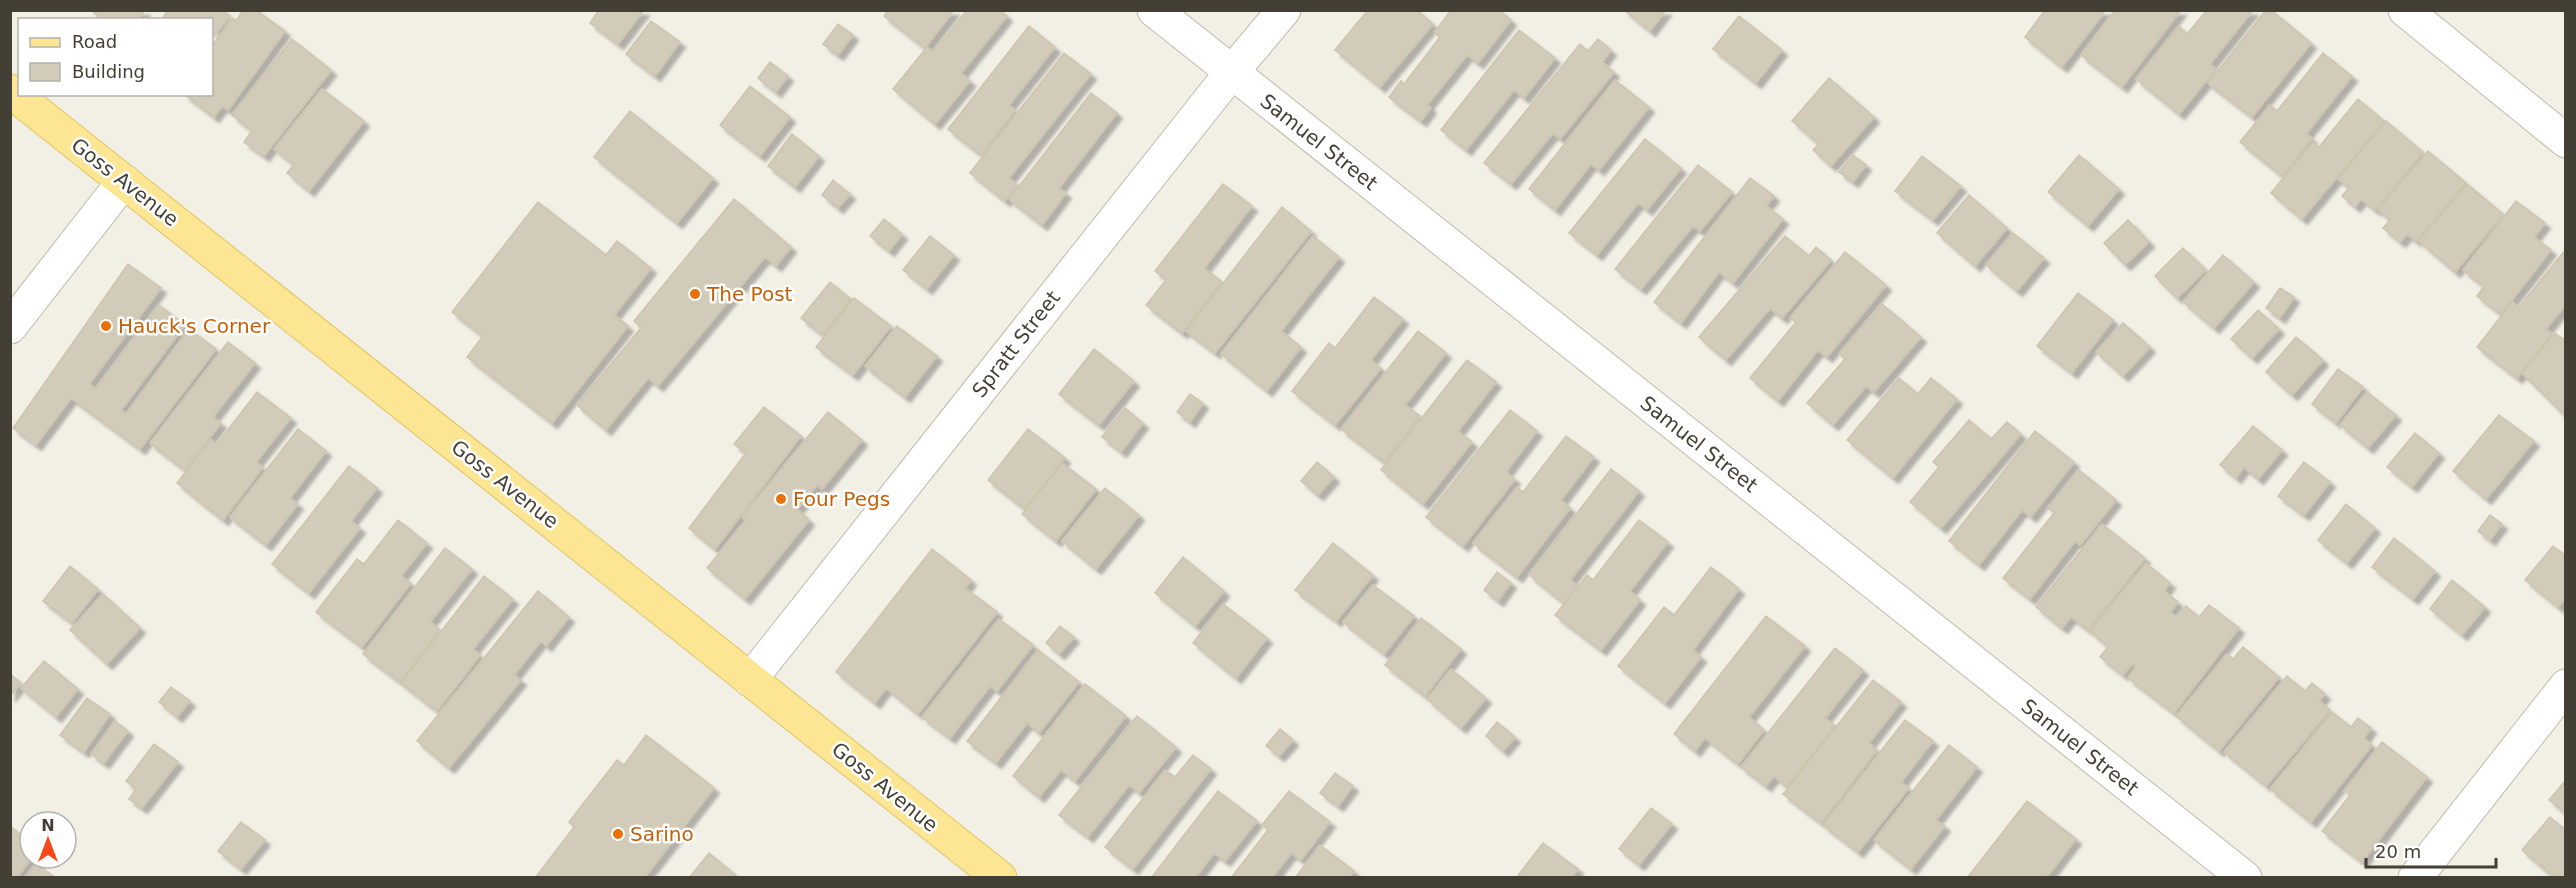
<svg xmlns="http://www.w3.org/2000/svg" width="2576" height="888" font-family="'DejaVu Sans',sans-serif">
  <defs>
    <filter id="shadow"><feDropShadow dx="5.5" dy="5.5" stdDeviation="1.5" flood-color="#0004"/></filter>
  </defs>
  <rect width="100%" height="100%" fill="#f2efe5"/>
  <g fill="#d3cbba" stroke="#cec4ae" stroke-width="1.5" filter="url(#shadow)">
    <path d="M91,10H145L138,20H102Z"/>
    <path d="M168,10H222L230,16L212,39V20H161Z"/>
    <path d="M243,10H256L285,31L228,110L222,106L214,117L184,94H212V46L232,18L236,21Z"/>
    <path d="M599,10H644L618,44L590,23Z"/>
    <path d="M888,10H954L925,48L884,16Z"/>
    <path d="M967,10H1000L1007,16L961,73L970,81L935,124L893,89L927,47L933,52Z"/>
    <path d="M1368,10H1417L1433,24L1380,87L1335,50Z"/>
    <path d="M1451,10H1499L1511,20L1478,63L1467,55L1427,105L1431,108L1421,121L1389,97L1401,81L1404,84L1440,37L1434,33Z"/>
    <path d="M1624,10H1666L1650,31Z"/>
    <path d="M2045,10H2106L2062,67L2025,37Z"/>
    <path d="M2115,10H2181L2122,87L2081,55Z"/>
    <path d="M2207,10H2253L2210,64L2216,69L2179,114L2136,79L2179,26L2187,34Z"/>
    <path d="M2266,10H2271L2311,43L2252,117L2208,83Z"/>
    <path d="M1739,16L1782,50L1756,83L1713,49Z"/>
    <path d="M651,21L680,42L655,76L626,54Z"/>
    <path d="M838,24L853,35L838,55L823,44Z"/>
    <path d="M1029,26L1055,47L1009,105L1015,110L981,155L948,129Z"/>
    <path d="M1519,30L1555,58L1524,98L1514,90L1466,150L1441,130Z"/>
    <path d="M292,39L331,70L264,156L244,142L252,131L232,115Z"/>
    <path d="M1598,39L1611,50L1602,62L1614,72L1560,139L1553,133L1511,184L1484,163L1580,44L1588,51Z"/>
    <path d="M1064,53L1091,74L1009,178L1017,185L1005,201L970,173Z"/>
    <path d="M2323,53L2352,76L2306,134L2312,138L2282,176L2240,142L2270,105L2277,111Z"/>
    <path d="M770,62L788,76L776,92L758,78Z"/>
    <path d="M1829,78L1874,117L1831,166L1813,150L1819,144L1792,121Z"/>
    <path d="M1615,80L1649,107L1599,170L1591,164L1555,210L1529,189Z"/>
    <path d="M750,86L790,117L760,156L720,125Z"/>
    <path d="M322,89L364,121L309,191L287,173L294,164L274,149Z"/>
    <path d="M1091,93L1117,113L1059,188L1066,193L1042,225L1009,199Z"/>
    <path d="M2358,99L2384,121L2302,219L2271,193L2313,142L2319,147Z"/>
    <path d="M630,111L713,178L677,223L594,157Z"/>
    <path d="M2386,121L2423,152L2375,210L2361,199L2355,207L2342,196L2349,188L2338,179Z"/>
    <path d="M792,134L819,156L795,187L768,166Z"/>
    <path d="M1645,139L1681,168L1647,210L1638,203L1597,255L1569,233Z"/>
    <path d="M2428,151L2466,183L2416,241L2407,234L2400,242L2383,228L2390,220L2378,210Z"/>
    <path d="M1853,155L1866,165L1853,182L1839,172Z"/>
    <path d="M2079,155L2119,189L2088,226L2048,192Z"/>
    <path d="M1922,156L1961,186L1933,220L1895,191Z"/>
    <path d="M1698,165L1732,192L1700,231L1693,226L1641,289L1615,269Z"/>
    <path d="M1750,178L1774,196L1766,206L1783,219L1733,283L1719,272L1681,323L1654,302Z"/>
    <path d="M833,180L850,194L838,208L822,195Z"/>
    <path d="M1223,184L1252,206L1204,268L1222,282L1182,333L1146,305L1166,280L1155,271Z"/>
    <path d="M2467,184L2503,214L2455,272L2419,241Z"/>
    <path d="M1969,195L2007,228L1975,266L1937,233Z"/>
    <path d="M734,199L791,247L776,266L765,257L658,386L648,378L606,430L577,405L641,328L634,321Z"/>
    <path d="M2516,201L2545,223L2534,237L2551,250L2501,314L2477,296L2484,286L2463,270Z"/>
    <path d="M538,202L606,255L617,241L651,268L614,315L628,326L552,423L467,357L483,336L452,312Z"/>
    <path d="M1282,207L1311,231L1215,353L1186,331Z"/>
    <path d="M884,219L902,234L889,251L870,236Z"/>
    <path d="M2128,220L2149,242L2125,265L2104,243Z"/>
    <path d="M2013,233L2044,258L2017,291L1986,265Z"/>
    <path d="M930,236L954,255L927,289L903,270Z"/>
    <path d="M1313,236L1339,257L1281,331L1301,347L1267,391L1221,354Z"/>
    <path d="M1785,236L1809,256L1816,247L1831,260L1782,318L1770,308L1726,360L1699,337Z"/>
    <path d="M2183,248L2206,270L2177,298L2155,276Z"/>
    <path d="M2566,249V304L2546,329L2552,334L2517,378L2477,347L2512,302L2519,307Z"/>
    <path d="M1845,252L1886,285L1827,357L1818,350L1778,401L1750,378L1796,322L1790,318Z"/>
    <path d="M2223,255L2254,282L2214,328L2183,302Z"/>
    <path d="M128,264L161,288L89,384L96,389L159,305L185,325L121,410L126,414L189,329L216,349L140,449L71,398L36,445L13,428Z"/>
    <path d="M830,282L851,299L823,335L801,318Z"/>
    <path d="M2280,288L2294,297L2280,318L2266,308Z"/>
    <path d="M2078,293L2113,320L2072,373L2037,346Z"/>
    <path d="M1374,297L1403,319L1371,360L1381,368L1335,425L1292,391L1329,343L1335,348Z"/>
    <path d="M854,298L891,326L853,375L816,347Z"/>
    <path d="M1882,304L1921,337L1874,392L1866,386L1833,425L1807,403L1845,359L1839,354Z"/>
    <path d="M2258,310L2279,329L2252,358L2231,339Z"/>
    <path d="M2123,323L2150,347L2123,376L2096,352Z"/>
    <path d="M897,326L937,356L905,397L865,366Z"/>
    <path d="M1418,331L1446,353L1405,405L1420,416L1384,462L1341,429Z"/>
    <path d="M2555,333L2563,339L2566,336V411L2563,414L2522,373Z"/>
    <path d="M2296,337L2323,360L2292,395L2266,372Z"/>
    <path d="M228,342L255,363L213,417L221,423L185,470L150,443Z"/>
    <path d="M1094,349L1134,381L1099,425L1059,394Z"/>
    <path d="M1467,360L1496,382L1458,431L1472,442L1423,504L1381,470Z"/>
    <path d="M2338,369L2363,387L2336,423L2312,404Z"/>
    <path d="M1899,378L1918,394L1931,378L1957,399L1893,478L1847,440Z"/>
    <path d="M257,392L291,418L256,462L263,467L223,520L177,483L211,440L217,444Z"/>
    <path d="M2367,392L2396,415L2368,448L2340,425Z"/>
    <path d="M1190,394L1203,403L1190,422L1177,412Z"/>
    <path d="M764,407L801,436L715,549L689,528L746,453L734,444Z"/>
    <path d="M1125,408L1143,423L1121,452L1102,437Z"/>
    <path d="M1510,410L1537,431L1506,472L1515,479L1463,546L1426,517Z"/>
    <path d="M828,412L862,440L822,489L817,485L797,509L809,520L745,599L707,568L746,520L742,517Z"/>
    <path d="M2499,415L2534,441L2486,499L2453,471Z"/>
    <path d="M1969,420L1991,439L2007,422L2021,434L1941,528L1910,502L1939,467L1933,462Z"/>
    <path d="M2253,426L2282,450L2258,479L2244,467L2236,478L2220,465Z"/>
    <path d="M298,429L326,451L290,498L298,504L266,545L230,517Z"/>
    <path d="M1028,429L1065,458L1025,509L988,480Z"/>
    <path d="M2035,431L2074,462L2031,517L2022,510L1979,565L1949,541Z"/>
    <path d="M2415,433L2439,453L2412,487L2387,467Z"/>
    <path d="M1566,436L1594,457L1561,500L1570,508L1517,577L1473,543L1517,487L1523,492Z"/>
    <path d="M1317,462L1334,477L1318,495L1301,481Z"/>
    <path d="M2304,462L2330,482L2304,515L2278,496Z"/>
    <path d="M1062,463L1096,489L1056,541L1022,514Z"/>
    <path d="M349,466L377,488L351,521L360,528L309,593L272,564Z"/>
    <path d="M1611,469L1639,491L1570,580L1577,586L1564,603L1529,575Z"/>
    <path d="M2079,470L2116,500L2080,545L2075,541L2030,599L2003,578L2054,513L2048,508Z"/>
    <path d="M1105,488L1139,515L1096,569L1062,541Z"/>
    <path d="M2346,504L2375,528L2347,563L2318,540Z"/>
    <path d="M2490,515L2502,524L2490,540L2478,531Z"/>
    <path d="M398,520L427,543L401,576L411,583L362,647L316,612L357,559L364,564Z"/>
    <path d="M1639,520L1668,542L1630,591L1640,600L1601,650L1555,615L1587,575L1593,580Z"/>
    <path d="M2102,524L2145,558L2088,630L2071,617L2062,628L2036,607Z"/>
    <path d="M2394,538L2435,571L2413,599L2372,567Z"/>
    <path d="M1333,543L1373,575L1336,621L1295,590Z"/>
    <path d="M2553,546L2566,556V598L2558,607L2525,580Z"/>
    <path d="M445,548L472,569L430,622L440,630L400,682L363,654Z"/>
    <path d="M932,549L971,580L965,588L997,612L918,714L886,688L875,703L836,672Z"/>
    <path d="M1183,557L1224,591L1195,626L1155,593Z"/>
    <path d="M2146,563L2170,583L2164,591L2178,602L2170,612L2176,617L2186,606L2199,617L2209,605L2239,628L2174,713L2128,678L2136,667L2132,664L2123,675L2100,657L2108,647L2090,631Z"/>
    <path d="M70,566L98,589L72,623L43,601Z"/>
    <path d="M1711,567L1739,589L1693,650L1701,657L1665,703L1618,666L1664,607L1674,615Z"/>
    <path d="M1497,572L1511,583L1498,601L1484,590Z"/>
    <path d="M484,576L513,599L473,649L480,655L437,711L401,683Z"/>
    <path d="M2452,580L2485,607L2462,635L2430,609Z"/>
    <path d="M1373,585L1414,616L1384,654L1343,622Z"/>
    <path d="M538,591L569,617L546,646L541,641L514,675L521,680L449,768L417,741Z"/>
    <path d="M103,594L140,628L107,664L70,630Z"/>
    <path d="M1223,604L1267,638L1236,678L1193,643Z"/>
    <path d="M1766,616L1805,646L1749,717L1764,730L1738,764L1705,738L1695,751L1674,734Z"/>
    <path d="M1421,618L1461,649L1425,696L1385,665Z"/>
    <path d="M999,619L1033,645L997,691L990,686L950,738L922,717Z"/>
    <path d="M1060,626L1074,637L1059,654L1046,643Z"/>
    <path d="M2243,647L2279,677L2219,751L2176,716L2227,654L2233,659Z"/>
    <path d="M1835,648L1863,670L1825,718L1835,726L1787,787L1774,776L1766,786L1741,767Z"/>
    <path d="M1038,650L1079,682L1039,733L1027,723L996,763L967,741Z"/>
    <path d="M44,661L78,689L56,717L21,688Z"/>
    <path d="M1451,669L1486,698L1461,728L1427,699Z"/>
    <path d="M10,674L21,683L10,696Z"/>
    <path d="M2287,676L2305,691L2312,683L2325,694L2319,701L2330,710L2266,786L2224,752Z"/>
    <path d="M1873,680L1901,702L1869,743L1877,750L1821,823L1783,794Z"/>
    <path d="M1085,684L1126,716L1075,781L1061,770L1039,797L1013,776Z"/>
    <path d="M171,687L190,701L177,717L159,702Z"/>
    <path d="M87,698L110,714L84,752L60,735Z"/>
    <path d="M2332,712L2351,727L2358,718L2371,728L2364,738L2372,745L2311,822L2270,789Z"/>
    <path d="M1137,716L1176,747L1139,793L1129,785L1088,837L1059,815Z"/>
    <path d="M1905,720L1933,741L1901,782L1909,788L1858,852L1823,825Z"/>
    <path d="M115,721L128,731L104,763L91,754Z"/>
    <path d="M1497,722L1515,737L1503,751L1486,736Z"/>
    <path d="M1280,729L1293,740L1279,756L1266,746Z"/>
    <path d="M646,735L714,788L644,878H535L574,827L569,822L617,760L624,765Z"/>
    <path d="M2382,742L2427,777L2362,862L2322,831L2350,795L2344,791Z"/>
    <path d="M154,744L178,762L142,808L129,799L136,789L126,781Z"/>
    <path d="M1949,745L1977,767L1936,820L1945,826L1911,869L1874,840Z"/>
    <path d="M1193,755L1211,769L1133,869L1105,847L1165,770L1175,777Z"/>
    <path d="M1335,773L1353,786L1338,806L1320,793Z"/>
    <path d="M2566,780V813L2549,800Z"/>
    <path d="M1218,791L1257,821L1225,861L1214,853L1195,878H1151Z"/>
    <path d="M1289,791L1330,822L1301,860L1291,853L1272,878H1231L1268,830L1262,825Z"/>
    <path d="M2027,801L2076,839L2046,878H1967Z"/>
    <path d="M1651,808L1672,824L1639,865L1619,849Z"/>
    <path d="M2550,817L2566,830V878H2555L2522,850Z"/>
    <path d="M241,822L265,840L241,869L218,851Z"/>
    <path d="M10,826L30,842V858H32L16,878H10Z"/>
    <path d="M1543,843L1578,869L1571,878H1516Z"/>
    <path d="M1320,845L1354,871L1349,878H1295Z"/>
    <path d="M709,853L739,878H689Z"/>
    <path d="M36,863L55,878H25Z"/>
  </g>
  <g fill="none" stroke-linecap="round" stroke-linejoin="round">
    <g stroke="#c0baaa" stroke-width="35">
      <g id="minor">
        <path d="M1154,10L2245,878"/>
        <path d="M2405,10L2566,141"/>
        <path d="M10,327L124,181"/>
        <path d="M750,680L1231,73L1284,10"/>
        <path d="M2415,878L2566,686"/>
      </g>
    </g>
    <g stroke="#e1c464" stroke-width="35">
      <path id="major" d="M10,91L1000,878"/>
    </g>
    <use href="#minor" stroke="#fff" stroke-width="33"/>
    <use href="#major" stroke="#fce593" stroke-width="33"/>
  </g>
  <g fill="#e8710a" stroke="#fff" stroke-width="2">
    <circle cx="695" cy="294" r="6"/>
    <circle cx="106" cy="326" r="6"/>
    <circle cx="781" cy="499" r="6"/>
    <circle cx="618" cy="834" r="6"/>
  </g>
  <g text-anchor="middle" stroke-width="5" stroke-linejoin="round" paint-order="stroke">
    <g font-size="20" fill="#443f34" stroke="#fff">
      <text transform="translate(1319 142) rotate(38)" y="7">Samuel Street</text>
      <text transform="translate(125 182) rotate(38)" y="7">Goss Avenue</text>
      <text transform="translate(1016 344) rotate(-52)" y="7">Spratt Street</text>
      <text transform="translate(1699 444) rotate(38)" y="7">Samuel Street</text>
      <text transform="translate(505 484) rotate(38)" y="7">Goss Avenue</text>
      <text transform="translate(2080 747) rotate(38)" y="7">Samuel Street</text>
      <text transform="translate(885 787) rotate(39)" y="7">Goss Avenue</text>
    </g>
    <g font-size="20" fill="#c56008" stroke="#fff" text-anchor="start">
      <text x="707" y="301">The Post</text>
      <text x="118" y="333">Hauck's Corner</text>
      <text x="793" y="506">Four Pegs</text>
      <text x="630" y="841">Sarino</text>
    </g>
  </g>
  <rect width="2576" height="888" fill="none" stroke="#443f34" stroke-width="24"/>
  <rect x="18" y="18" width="195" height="78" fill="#ffffff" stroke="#b4b2ae" stroke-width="1.5"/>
  <rect x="30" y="38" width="30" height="9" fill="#fce593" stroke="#b4b2ae" stroke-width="1.5"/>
  <text x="72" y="48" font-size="18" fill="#443f34">Road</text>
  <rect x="30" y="63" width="30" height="18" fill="#d3cbba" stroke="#b4b2ae" stroke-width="1.5"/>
  <text x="72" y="78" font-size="18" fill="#443f34">Building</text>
  <g transform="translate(48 840)"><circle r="28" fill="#ffffff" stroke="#b4b2ae" stroke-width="1.5"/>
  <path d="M0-4.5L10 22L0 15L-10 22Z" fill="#f64818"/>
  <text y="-9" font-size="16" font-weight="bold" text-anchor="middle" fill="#443f34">N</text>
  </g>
  <path d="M2366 858v9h130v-9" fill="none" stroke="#443f34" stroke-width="3"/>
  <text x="2375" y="858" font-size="18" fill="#443f34" stroke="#ffffff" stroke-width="4.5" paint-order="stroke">20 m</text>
</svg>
